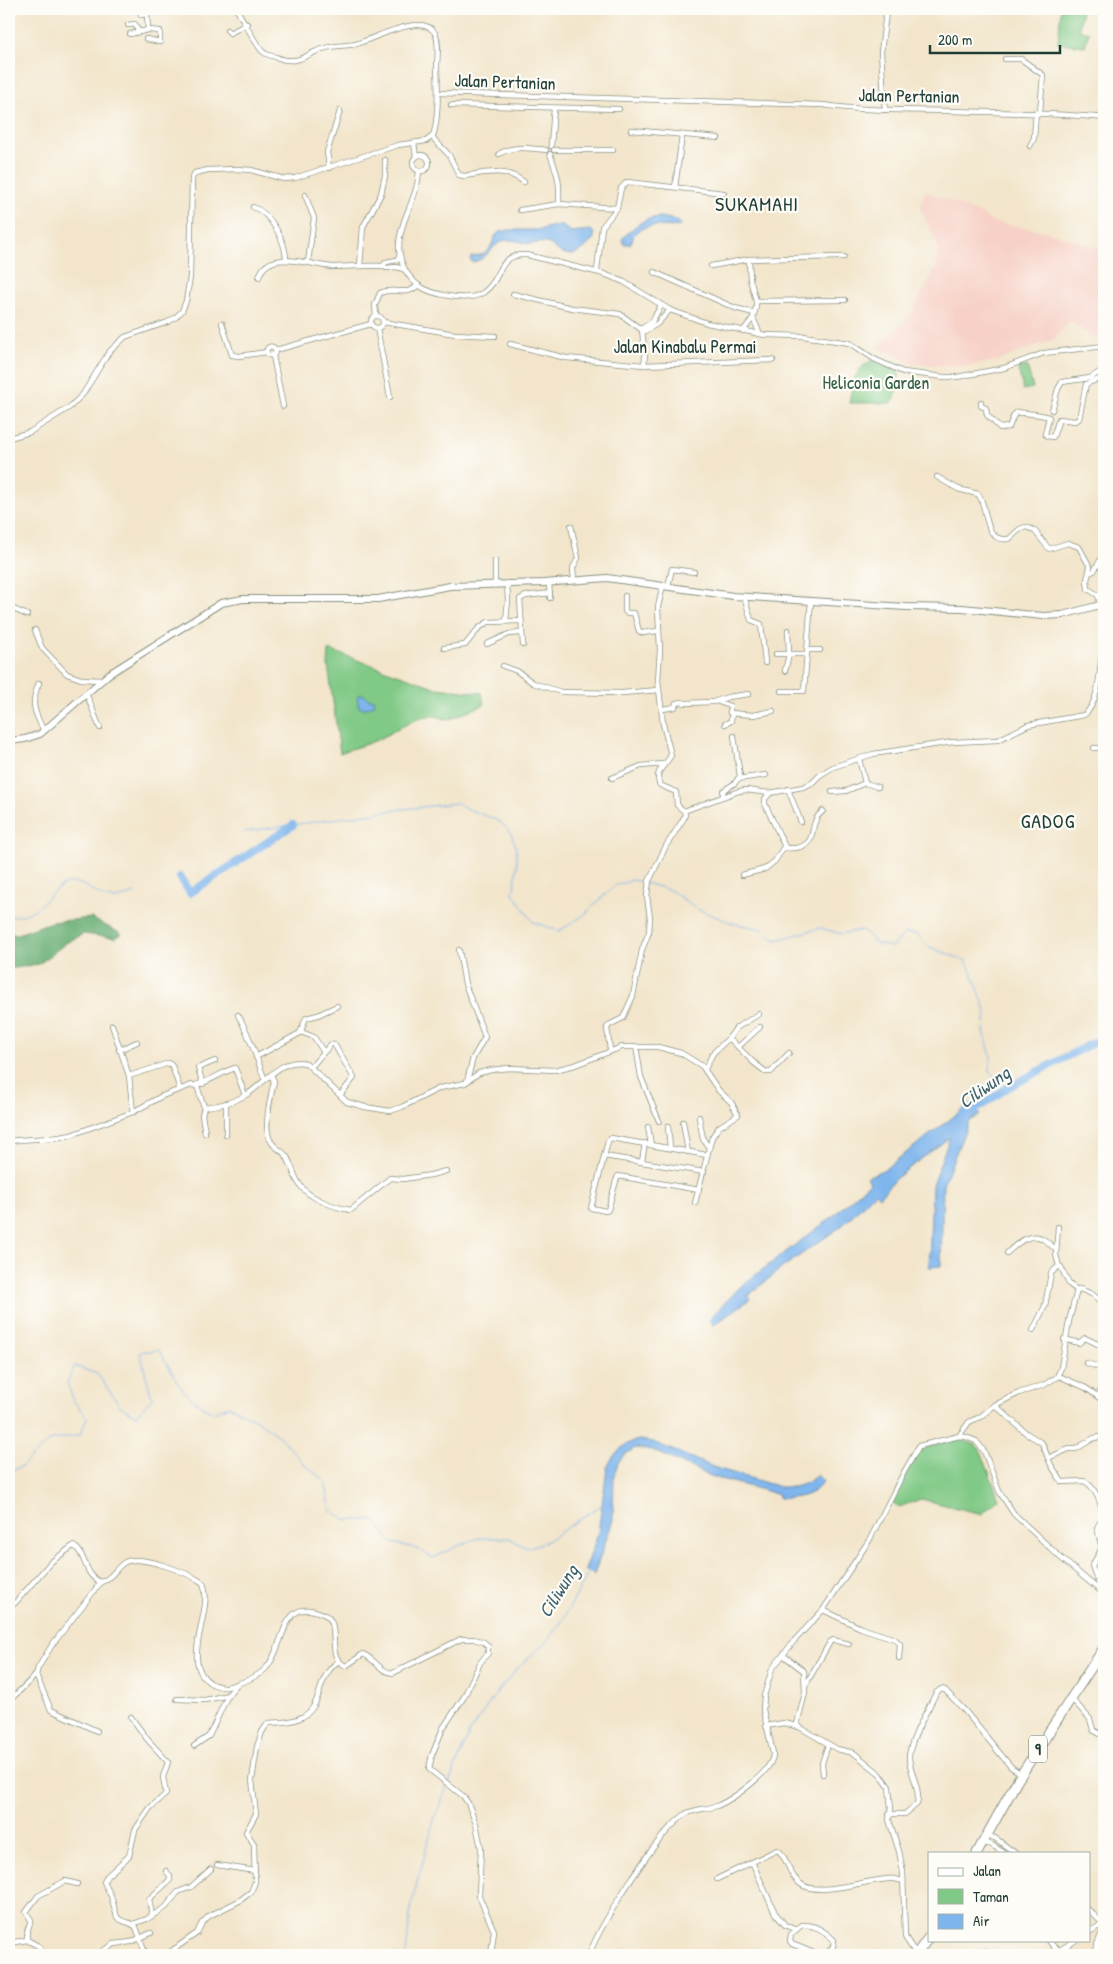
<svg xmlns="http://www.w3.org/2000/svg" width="1113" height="1964" font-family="'Patrick Hand',sans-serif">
  <rect width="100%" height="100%" fill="#fdfcf7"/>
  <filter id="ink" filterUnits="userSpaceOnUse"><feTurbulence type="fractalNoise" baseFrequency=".02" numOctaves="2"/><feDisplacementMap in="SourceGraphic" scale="10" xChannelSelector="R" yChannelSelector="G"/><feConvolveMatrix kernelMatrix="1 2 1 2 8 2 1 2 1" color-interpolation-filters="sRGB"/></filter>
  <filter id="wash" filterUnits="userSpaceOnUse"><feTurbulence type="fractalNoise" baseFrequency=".0096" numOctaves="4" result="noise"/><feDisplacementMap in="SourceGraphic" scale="20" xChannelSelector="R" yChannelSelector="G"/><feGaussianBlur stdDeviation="1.12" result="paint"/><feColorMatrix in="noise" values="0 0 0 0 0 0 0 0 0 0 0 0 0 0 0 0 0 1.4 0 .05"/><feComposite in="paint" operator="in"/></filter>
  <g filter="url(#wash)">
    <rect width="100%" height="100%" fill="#f2e5cb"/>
    <path fill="#f7d1c7" d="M925,191L977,212L993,222L1049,232L1104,250V336L1092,337L1070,321L1055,339L997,361L964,366L911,364L878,347L909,317L937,266L938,246L920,208Z"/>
    <g fill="#80c986" stroke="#50835d">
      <path d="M1061,9H1082L1079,30L1089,32L1085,46L1058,43Z"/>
      <path d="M872,360L900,373L895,399L892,403H849C853,383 853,371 872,360Z"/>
      <path d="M1027,366L1033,388L1023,390L1018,368Z"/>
      <path d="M329,650L437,688L482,693L484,705L450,719C443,720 438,715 431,716C413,718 394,732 377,740C366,745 352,748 340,753L328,665Z"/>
      <path d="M962,1440L976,1445L981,1451L999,1499L982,1514L921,1499L899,1507L892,1502C899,1487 912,1454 926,1448C937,1443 951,1441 962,1440Z"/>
    </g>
    <path fill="#68ad73" stroke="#447554" d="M91,918L122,934L115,938L83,934L66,943L39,964L9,969V933L18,934L51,922Z"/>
    <g fill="#7fb5ed" stroke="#4f7990">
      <path d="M660,217L677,220L681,226C660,229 651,220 633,235V239L630,244H624L622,239C634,226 643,218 660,217Z"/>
      <path d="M560,225L571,232L591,230L594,233V238C585,250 573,260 558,251C555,248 552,245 549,244C542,241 536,244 529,244C523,243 517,240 510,240C493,239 490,260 472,262L470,260L471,257L484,254L490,248L496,235L499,232L509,230H537Z"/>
      <path d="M362,694L369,699H374V705L366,708L359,707L357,696Z"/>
      <path d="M970,1104L980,1115L969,1121L943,1185L941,1266L929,1267L932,1185L950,1137L895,1179L879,1197L875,1193L843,1225L782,1268L748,1296L750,1299L714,1325L709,1319L741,1286L832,1217L870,1182L867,1177L885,1169Z"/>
      <path d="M640,1440L653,1442L716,1468L780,1487H794L807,1483L817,1475L823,1481C815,1496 796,1499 779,1498L778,1494L713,1477L652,1450L635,1448L623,1456L618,1463L614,1476L613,1520L594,1575L585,1570L598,1533L607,1468C613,1453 625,1442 640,1440Z"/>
    </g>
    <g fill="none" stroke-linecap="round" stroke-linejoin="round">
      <g stroke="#7fb5ed" stroke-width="1">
        <path d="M244,832L395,810L457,803C469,811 483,814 496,820C523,834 518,869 513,893L533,922L559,931L583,916L614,886L633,880L670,890L699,910L732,923L761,929L776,940L821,928L841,934L862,930L877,944L892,947L905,933L917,934L927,946L966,961L975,980L986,1011L984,1031L991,1056L990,1071L1007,1088"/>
        <path d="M9,917C18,916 27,915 35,909C46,902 55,886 69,883C86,880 96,898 112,899C119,900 128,895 135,893"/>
        <path d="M9,1472L22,1466L49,1441L80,1435L87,1418L73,1400L67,1382L75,1366L97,1374L121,1407L136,1416L152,1398L140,1352L159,1350C177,1379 180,1396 213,1412L229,1406L258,1421L282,1439L304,1464L325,1481L331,1511L348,1520H374L392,1543L415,1548L433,1558L460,1545L478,1538H509L527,1548L547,1541L604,1503"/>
        <path d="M449,1783L469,1733L497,1692L517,1669L547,1641L564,1618L589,1572"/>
        <path d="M406,1955L411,1905L435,1817L447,1787"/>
      </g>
      <g stroke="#7fb5ed" stroke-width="8">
        <path d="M180,877L190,893L293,825"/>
        <path d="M968,1115L1007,1088L1104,1037"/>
      </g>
    </g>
  </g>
  <g filter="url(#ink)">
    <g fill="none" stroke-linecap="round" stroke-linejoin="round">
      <g stroke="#889180" stroke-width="6">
        <g id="street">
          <path d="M139,9L141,15L147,14L148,30L160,31V42L146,39"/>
          <path d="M884,9L886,13L881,52L885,110"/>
          <path d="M128,25L135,24L138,31"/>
          <path d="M227,30L230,33L247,24"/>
          <path d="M130,34L148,30"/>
          <path d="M1005,59H1021L1043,75L1040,112"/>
          <path d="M438,93L823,105C864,111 906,110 948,111C1001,112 1052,113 1104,118"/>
          <path d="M451,105L619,109"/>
          <path d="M631,130L718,138"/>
          <path d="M432,137L449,155L459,175L464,176C485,173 505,167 524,182"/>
          <path d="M414,143L416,157"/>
          <path d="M551,146L554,108"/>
          <path d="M1030,146L1034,138L1036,112"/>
          <path d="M554,150H613"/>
          <path d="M499,154C513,145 530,148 546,150"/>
          <path d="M550,154C558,176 560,180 559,204"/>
          <circle cx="421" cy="163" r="8"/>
          <path d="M329,168L327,152L340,111"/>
          <path d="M419,171C418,199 399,220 399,248C400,263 407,276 418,285C432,295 470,303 484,292C504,278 496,253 527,255L604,274L624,282L670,310L707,323L765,335L803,336L850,343L874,359L903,372L944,377H957L1004,368L1044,353L1104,346"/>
          <path d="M675,187L682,136"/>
          <path d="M305,195L314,218L308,262"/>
          <path d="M253,207C271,213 286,242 286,260"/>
          <path d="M520,210L559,204L617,208"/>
          <path d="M360,266L363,227L381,194L385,176V160"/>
          <path d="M383,266L386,262L397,260L400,255"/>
          <path d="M711,266L749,259L844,257"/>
          <path d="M597,271L602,227L617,208L621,188L627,182L724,193"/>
          <path d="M654,272L735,308L754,313"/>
          <path d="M259,277C268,247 313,266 333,267C350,267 367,265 383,266L386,268L397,267L405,270"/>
          <path d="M513,294L572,308L620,314L642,330L645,357L644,365"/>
          <path d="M756,301L845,300"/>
          <circle cx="377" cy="322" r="6"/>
          <path d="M376,316L375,305L380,293C394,286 406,298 418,285"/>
          <path d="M753,318L760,334"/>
          <path d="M383,322L455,334L495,336"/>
          <path d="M222,323L232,355L239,356L267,352"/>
          <path d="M377,328L390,397"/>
          <path d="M641,329L652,322L661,305"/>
          <path d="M743,331L753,318L756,307V301L750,279L749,259"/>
          <path d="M643,332L657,324L670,310"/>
          <path d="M510,344L566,358L644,365L773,360"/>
          <circle cx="271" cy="351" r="4.5"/>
          <path d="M1102,347L1103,370"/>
          <path d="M276,350L371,324"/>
          <path d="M273,356L283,406"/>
          <path d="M981,402V406L986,408L987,415L1000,428L1009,427L1014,415L1017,412C1027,414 1038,413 1049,417L1045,434L1047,436L1053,437L1059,419L1075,421L1079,419L1086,384L1104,377"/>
          <path d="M1052,410L1058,389L1062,382L1090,378L1103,370"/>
          <path d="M9,438L30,432L70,407L83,394L109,352L125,337L168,322L176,317L182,311L186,301L190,277L192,178L195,173L208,170L238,169L251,170L284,179L295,178L398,145L426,141L433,136C439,118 438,86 437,67C437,58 440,42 435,33C422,12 374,39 356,44C346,46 336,45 326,48C307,52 300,67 276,57C271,56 265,54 262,51C254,42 244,20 236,9"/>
          <path d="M937,477L958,489L978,494C989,507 982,543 1009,539L1020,529L1026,527L1034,530L1049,549L1068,543L1079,547L1090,567L1087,580L1088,589L1098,595L1100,605"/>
          <path d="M571,526L578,558L573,568L574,580"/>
          <path d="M1089,573L1094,571L1104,554"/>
          <path d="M549,582L550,598"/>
          <path d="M495,583V561"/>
          <path d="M663,585L658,607L660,650L658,680L663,724L671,755C666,766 653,771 660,785L676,792L677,805L684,811"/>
          <path d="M668,586L672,569L694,572"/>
          <path d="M625,596V611L627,613H634L639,631L642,633L658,631"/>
          <path d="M744,596L751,620L761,624L765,663"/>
          <path d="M9,607L27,615"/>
          <path d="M506,621L508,600L507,583"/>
          <path d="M35,630L42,648L67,674L81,679L101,680"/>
          <path d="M487,644L509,634L520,633"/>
          <path d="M523,645L520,599L526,596L550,593"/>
          <path d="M444,648L465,645L479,628L488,622L520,621"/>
          <path d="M808,650H820"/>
          <path d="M776,654H807"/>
          <path d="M503,666L517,671L533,683L561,692L622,693L659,690"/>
          <path d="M785,671L789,654L788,630"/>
          <path d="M39,683C30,703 34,712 44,731"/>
          <path d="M781,691H804L811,601"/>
          <path d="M86,693L100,728"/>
          <path d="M716,701L730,706V713L753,715L773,711"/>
          <path d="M663,709L675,707L676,703L682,702L685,703L713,702L728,697L749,694"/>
          <path d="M725,724L731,721L732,713"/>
          <path d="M1094,748H1104"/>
          <path d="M612,778L641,766L663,764"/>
          <path d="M738,779L766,775"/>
          <path d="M865,783L878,787"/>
          <path d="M788,789L801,822"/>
          <path d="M832,792L846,791L865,783L859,759"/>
          <path d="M770,793L765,799V804L785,847"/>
          <path d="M723,797V791L735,783L740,776L734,736"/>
          <path d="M684,811L739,791L746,790L770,793L803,787L812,783L820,775L833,767L873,754L953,742L998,740L1028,725L1084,715C1102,701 1099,661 1104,640"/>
          <path d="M742,875L765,869L775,861L783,848C789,848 795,849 800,847C819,841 807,823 823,811"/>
          <path d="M459,950L465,984L485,1037L473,1058L467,1081"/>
          <path d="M238,1015C250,1035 256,1058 265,1080"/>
          <path d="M112,1025L129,1076L133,1112"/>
          <path d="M301,1032L314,1037L323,1051"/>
          <path d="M729,1038L753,1062L766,1072H771L789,1053"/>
          <path d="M636,1046L641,1077L659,1121"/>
          <path d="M738,1047L760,1027"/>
          <path d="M119,1050L137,1042"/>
          <path d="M610,1050L607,1028L609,1025L623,1018L633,996L642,950L649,932L650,918L647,896L649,881L666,846L684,818L685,814L684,811"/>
          <path d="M256,1057L300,1033L306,1018L318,1015L337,1006"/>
          <path d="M311,1067L331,1044H334L354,1078L340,1095"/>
          <path d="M705,1069L713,1053L729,1038L736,1028L759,1014"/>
          <path d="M271,1075L274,1081C271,1096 265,1119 268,1134C271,1148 281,1148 287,1157C292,1166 294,1177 300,1185C308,1198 336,1208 351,1210L390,1178L403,1179L431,1175L446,1171"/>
          <path d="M129,1076L169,1063L172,1066L180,1089"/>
          <path d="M203,1084L198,1068L215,1061"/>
          <path d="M195,1085C209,1083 221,1072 235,1068L245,1095"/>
          <path d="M226,1103V1134"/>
          <path d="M204,1107L202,1115L205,1133"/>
          <path d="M699,1117L703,1139L709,1148"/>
          <path d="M683,1122L688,1152"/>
          <path d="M668,1126L670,1148"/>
          <path d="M648,1127L651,1145"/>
          <path d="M9,1141C29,1138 51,1140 71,1135L133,1112L162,1096L192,1085L197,1086L204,1107C218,1106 234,1102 246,1095C266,1083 280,1057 306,1063L347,1102L365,1107L390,1111L402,1107L440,1088L465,1083L479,1073L491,1070L509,1068L555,1070L575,1065L622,1047H658L681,1053L702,1066L719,1091L731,1102L738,1115L719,1127L712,1137L695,1203"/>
          <path d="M604,1156L704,1172"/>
          <path d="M642,1161L645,1143"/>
          <path d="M699,1190L618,1176L616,1181L608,1210L606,1211L591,1208L608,1141L611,1138L707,1155"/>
          <path d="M1058,1227L1056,1255L1059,1266"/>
          <path d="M1007,1253C1015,1245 1031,1231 1043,1239C1048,1242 1051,1246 1056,1249"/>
          <path d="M1103,1277L1104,1278"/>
          <path d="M1033,1330L1045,1306L1051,1273L1059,1266L1061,1267L1069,1284L1077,1290"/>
          <path d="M1064,1339L1079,1343L1085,1338L1104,1347"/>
          <path d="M1086,1363L1104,1369"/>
          <path d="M1059,1376L1086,1388L1104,1401"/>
          <path d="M1098,1397L1104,1382"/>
          <path d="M995,1405L1026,1433L1042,1443L1051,1465L1062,1482L1084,1481C1094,1485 1104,1507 1102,1517C1102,1522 1098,1524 1097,1528L1102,1548L1092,1566L1101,1590"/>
          <path d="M959,1436L969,1422L980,1417L995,1405L1019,1393L1044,1385L1057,1377L1061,1368L1069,1321L1077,1290L1080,1289L1092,1294L1104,1304"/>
          <path d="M1048,1458L1069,1449H1076L1094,1438L1099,1437L1104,1440"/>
          <path d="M9,1606L15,1603L51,1562L73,1546C86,1551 83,1576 101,1582"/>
          <path d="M823,1610L861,1628L895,1639L900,1644L899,1658"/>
          <path d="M783,1655L804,1671L805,1693L797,1724L801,1728L837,1749L854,1753L880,1774L889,1787L891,1809L889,1820L899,1851L903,1872L905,1937L916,1954"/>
          <path d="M36,1675L51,1710L97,1731"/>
          <path d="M805,1686L830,1642L833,1640L849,1644"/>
          <path d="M177,1699L205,1700L228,1695"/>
          <path d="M1072,1699L1090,1719L1093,1730L1104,1736"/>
          <path d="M9,1701L36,1675L38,1668L52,1645L101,1582C112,1579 116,1567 125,1562C141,1554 189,1573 203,1583C215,1611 177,1663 212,1684C217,1686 221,1688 227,1687C239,1684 259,1677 267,1667C286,1645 280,1595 323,1614C344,1622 323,1657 346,1666L363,1654C374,1658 381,1673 393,1673L461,1639H474L484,1642L488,1646V1653L480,1663L464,1697L443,1728L432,1755L429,1769L463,1796L468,1803L476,1824L481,1848L479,1896L494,1931L491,1955"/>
          <path d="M131,1717L147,1739L168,1762L163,1777L166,1794L150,1808L135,1830L129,1856L107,1876L104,1882L111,1896L117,1917C122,1923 131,1921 136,1927L146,1955"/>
          <path d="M766,1726L784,1723L799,1727"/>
          <path d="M194,1746L209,1736L228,1695L237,1684"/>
          <path d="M823,1774L822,1763L828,1745"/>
          <path d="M889,1814H905L917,1804C921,1788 910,1774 909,1758C909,1741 928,1710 936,1693L941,1689L945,1690L965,1711L1011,1767L1020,1773L1021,1775"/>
          <path d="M986,1836L995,1838L1015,1853"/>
          <path d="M983,1842L992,1845L1004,1853"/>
          <path d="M752,1862L775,1913L785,1925L796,1930"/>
          <path d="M217,1865L255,1871"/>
          <path d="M717,1879L777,1850C788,1855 787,1877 804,1886C823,1895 867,1880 888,1879C893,1878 898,1880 903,1881"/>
          <path d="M1089,1910L1104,1925"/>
          <path d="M152,1916L149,1899L170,1880V1876L166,1871"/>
          <path d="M133,1924L147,1919L166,1907L178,1892L191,1887L211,1869"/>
          <path d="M1089,1932L1104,1923"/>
          <path d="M27,1940V1932L31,1920L26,1912L38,1896L65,1881L77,1884"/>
          <path d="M1048,1940L1055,1948L1060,1950L1076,1940"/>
          <path d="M9,1943L27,1940L40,1947L39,1955"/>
          <path d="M103,1951L114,1944L131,1942L151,1933"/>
          <path d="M166,1955L197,1933L202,1923L209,1916L239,1901L251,1892L255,1882L254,1844L246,1832L256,1814L252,1780L257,1747L262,1732L268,1723C279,1722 290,1723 300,1718C325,1707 314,1678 339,1661"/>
          <path d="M589,1955C597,1933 611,1912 623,1892C641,1865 659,1835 684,1815C691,1809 708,1809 717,1806C733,1799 774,1771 773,1753L763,1710L764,1696L772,1669L794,1641L823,1610L870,1539L904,1472L919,1446L959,1436L966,1437L976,1441L984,1451L999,1491L1014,1514L1061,1558L1104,1594"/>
          <path d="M819,1955L792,1944L790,1941L791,1934L802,1925C814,1924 826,1932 834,1940L833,1947L825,1955"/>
          <path d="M979,1955L985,1951L996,1955"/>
          <path d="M1096,1955L1097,1945L1104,1927"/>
        </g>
      </g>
      <g stroke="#889180" stroke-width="8">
        <path id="secondary" d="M9,741L25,739L40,734L109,674L221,603L243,599H378L450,586L544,583L607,578L733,596L906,607L962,608L1043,616L1062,615L1104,604"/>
      </g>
      <g stroke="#889180" stroke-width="11">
        <g id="highway">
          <path d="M977,1853L1017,1781L1104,1648"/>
          <path d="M916,1955L929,1937"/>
        </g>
      </g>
      <use href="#street" stroke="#fff" stroke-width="4.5"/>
      <use href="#secondary" stroke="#fff" stroke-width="6"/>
      <use href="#highway" stroke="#fff" stroke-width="9"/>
    </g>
  </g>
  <g text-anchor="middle" stroke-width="4.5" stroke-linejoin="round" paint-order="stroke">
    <rect fill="#fdfcf7" stroke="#62766e" stroke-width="1" x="1029" y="1735.5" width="18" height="27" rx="4"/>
    <g font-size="16" font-weight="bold" fill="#1f3d34">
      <text x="1038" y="1755">9</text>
    </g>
    <g font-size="18" fill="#1f3d34" stroke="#fdfcf7">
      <text transform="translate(505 82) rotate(2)" y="6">Jalan Pertanian</text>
      <text transform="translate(909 96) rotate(1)" y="6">Jalan Pertanian</text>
      <text x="685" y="353">Jalan Kinabalu Permai</text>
    </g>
    <g font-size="18" fill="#376048" stroke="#fdfcf7">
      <text x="876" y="389">Heliconia Garden</text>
    </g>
    <g font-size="19" font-style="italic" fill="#3c616c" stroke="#fdfcf7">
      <text transform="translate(984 1087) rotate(-35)" y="7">Ciliwung</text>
      <text transform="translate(558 1591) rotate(-58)" y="7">Ciliwung</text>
    </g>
    <g font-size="20" letter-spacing="1" fill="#1f3d34" stroke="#fdfcf7">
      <text x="757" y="211">SUKAMAHI</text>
      <text x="1048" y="828">GADOG</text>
    </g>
  </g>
  <rect width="1113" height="1964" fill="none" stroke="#fdfcf7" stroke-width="30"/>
  <rect x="928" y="1852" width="162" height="90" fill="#fdfcf7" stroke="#a4b0a9"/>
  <rect x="938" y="1868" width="25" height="8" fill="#ffffff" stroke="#a4b0a9"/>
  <text x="973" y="1876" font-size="15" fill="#1f3d34">Jalan</text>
  <rect x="938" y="1889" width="25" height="15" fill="#80c986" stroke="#a4b0a9"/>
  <text x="973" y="1902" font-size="15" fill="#1f3d34">Taman</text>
  <rect x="938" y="1914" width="25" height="15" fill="#7fb5ed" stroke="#a4b0a9"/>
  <text x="973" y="1926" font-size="15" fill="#1f3d34">Air</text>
  <path d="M930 45v8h130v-8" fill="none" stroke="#1f3d34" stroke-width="2.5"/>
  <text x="938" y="45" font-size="15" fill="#1f3d34" stroke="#fdfcf7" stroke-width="4" paint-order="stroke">200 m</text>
</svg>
